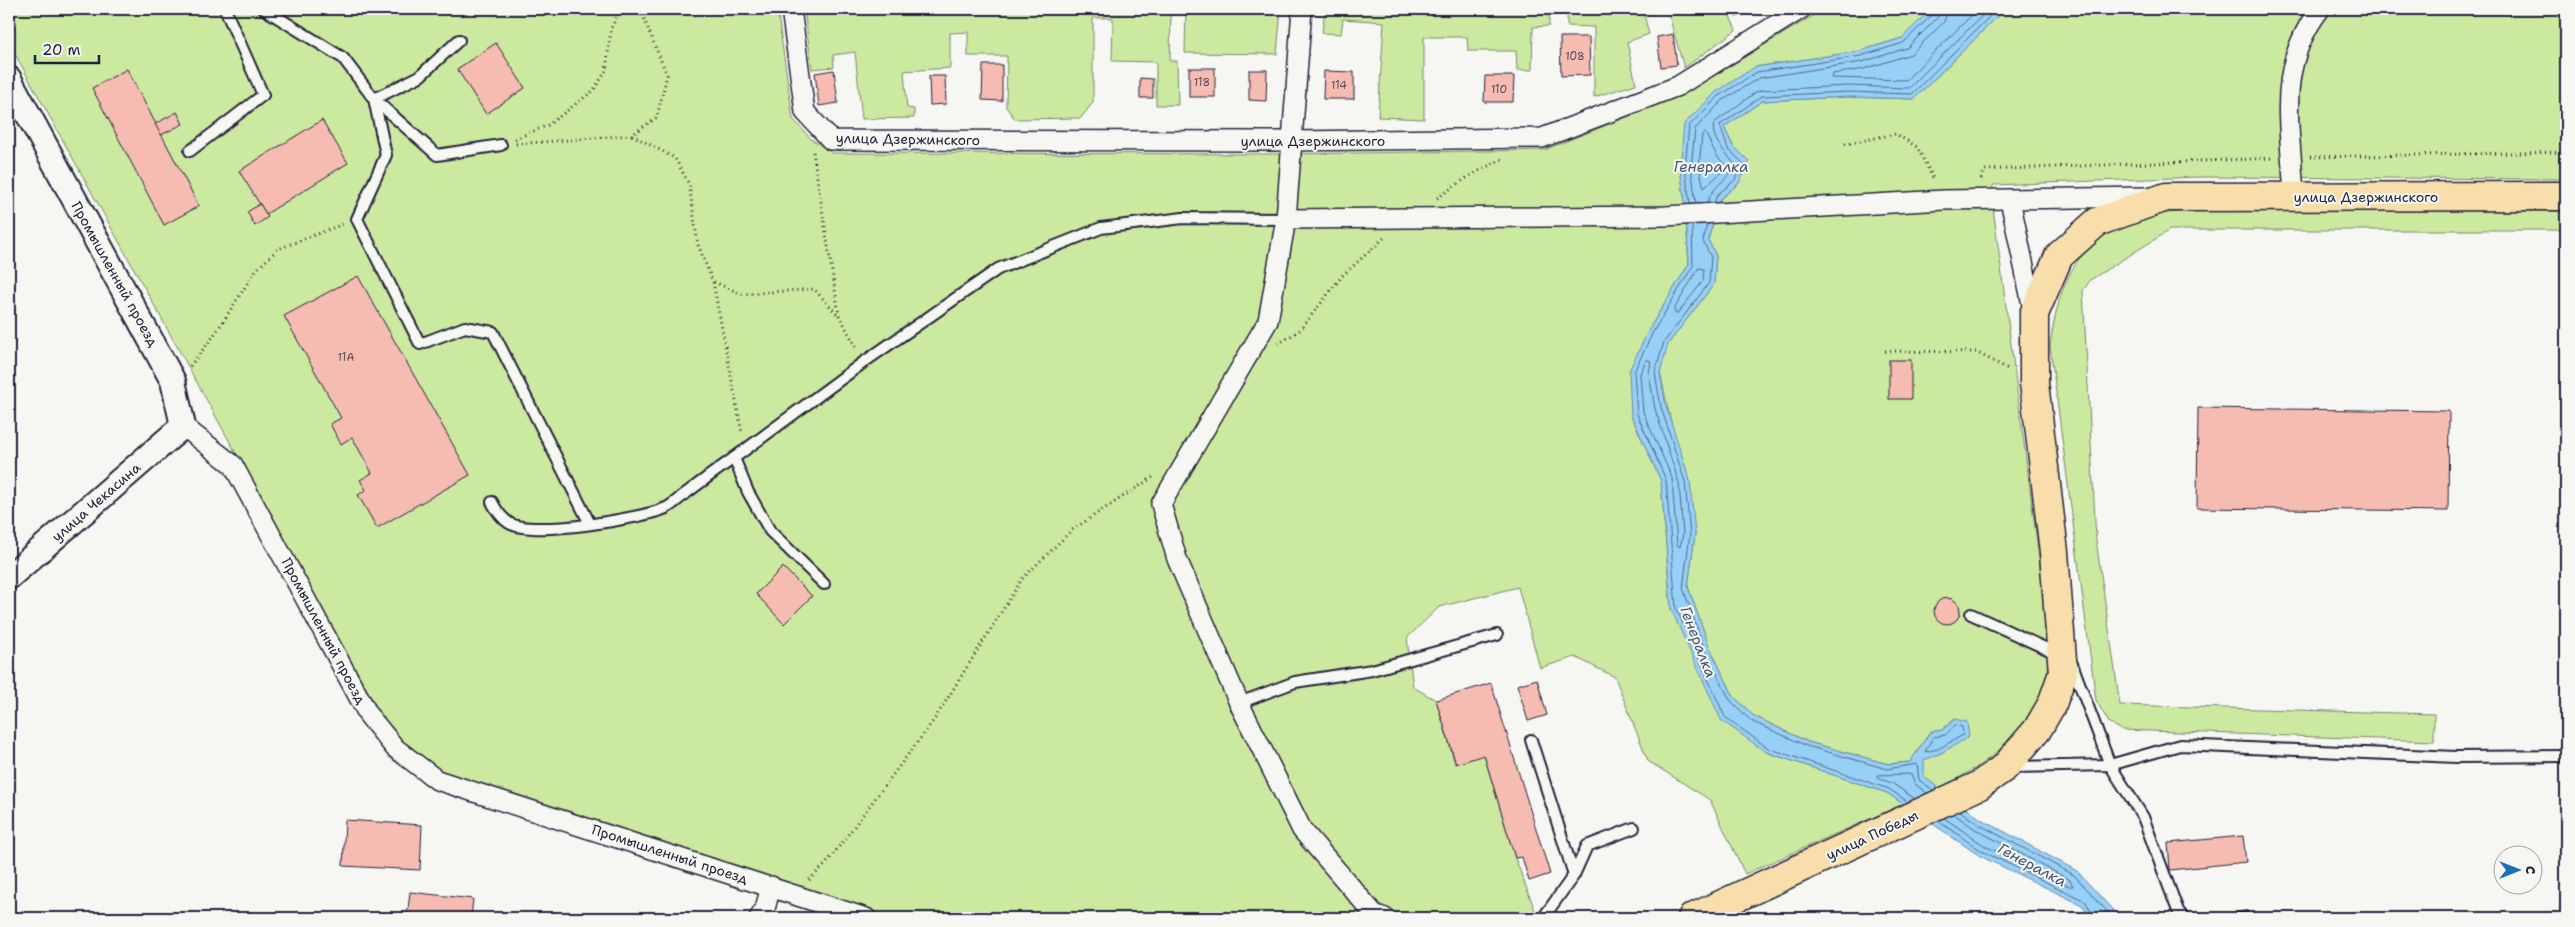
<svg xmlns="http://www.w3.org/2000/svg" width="2575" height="927" font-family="'Shantell Sans',sans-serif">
  <rect width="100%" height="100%" fill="#f6f6f2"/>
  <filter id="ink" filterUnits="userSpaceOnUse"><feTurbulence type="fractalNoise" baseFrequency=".02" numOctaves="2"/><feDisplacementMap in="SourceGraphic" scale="10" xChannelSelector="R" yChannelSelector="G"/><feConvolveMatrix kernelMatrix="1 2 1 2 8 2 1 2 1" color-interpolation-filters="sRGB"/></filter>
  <g filter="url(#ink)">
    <g fill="#cce9a0" stroke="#77866e">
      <path d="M9,9H777L793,119L811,139L832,153L1291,154L1544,150L1682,95L1824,9H1931L1902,38L1860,51L1755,67L1680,168L1685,202L1689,264L1649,329L1631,415L1661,481L1671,609L1766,752L1887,793L1903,804L1745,874L1710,800L1648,761L1615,677L1575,657L1540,668L1518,587L1439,607L1407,638L1413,687L1436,700L1455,764L1484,755L1515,858L1538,918H894L438,771L405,748L381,715L9,43Z"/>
      <path d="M804,9H1171L1170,61H1177L1178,105H1156V62L1112,61L1113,18H1093V102L1081,118L1015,119L1006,107L1007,56H968V32L950,33V68L904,71L907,108L914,109V118L862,119L855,52L833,55L834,67L812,69Z"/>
      <path d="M1186,9H1281L1277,54L1185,53Z"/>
      <path d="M1325,9H1549V26L1533,27L1532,70H1517L1516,51H1468L1467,37H1424V119L1378,117L1384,22L1343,19L1341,34L1322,33Z"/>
      <path d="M1567,9H1667L1644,15L1649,34L1627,42L1636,84L1594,97V27L1567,26Z"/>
      <path d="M1667,9H1727L1736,30L1684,68Z"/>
      <path d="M2005,9H2566V179L2199,177L1993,185L1992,200L2046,611C2046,630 2050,653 2047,672C2036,728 1988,766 1938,788L1923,777V760L1941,753L1955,719L1942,730L1930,732L1910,762L1888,764L1808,742L1754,716L1734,697L1709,646L1688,587L1695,534L1660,372L1668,344L1714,284L1716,256L1708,240L1720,199L1739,183L1733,146L1724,127L1762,101L1848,97L1914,99Z"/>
      <path d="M2201,211H2566V230H2170L2090,280L2083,291L2096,540L2120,705L2434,714V741L2122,730L2109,723L2096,700L2050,346C2059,281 2078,234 2147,217C2164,212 2183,212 2201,211Z"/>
    </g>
    <path fill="#97d0f7" stroke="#688aac" d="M1931,9H2005L1914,99L1848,97L1762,101L1724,127L1733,146L1749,161L1739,183L1720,199L1708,240L1716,256L1714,284L1668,344L1660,373L1666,406L1690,481L1695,534L1688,587L1709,646L1734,697L1754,716L1808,742L1888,764L1910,762L1930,732L1942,730L1955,719L1967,722L1969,737L1941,753L1924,760V777L1981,819L2077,871L2120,918H2092L2082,905L1980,856L1887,793L1766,752L1721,720L1671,609L1661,481L1631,415L1629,371L1649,329L1689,264L1685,202L1680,168L1684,124L1716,92L1755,67L1860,51L1902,38Z"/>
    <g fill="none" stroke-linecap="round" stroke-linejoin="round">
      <g stroke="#516886" stroke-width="1">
        <path d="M1948,9L1944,22L1911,54L1864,69L1833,74L1831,78L1906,80L1978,9"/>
        <path d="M1705,133L1717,156L1726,166L1723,171L1704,188L1699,167L1702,135Z"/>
        <path d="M1707,203C1712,186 1728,180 1735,165C1727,153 1710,140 1714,123L1756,92L1762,90L1848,86L1909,88L1989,9"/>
        <path d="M1714,203L1717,195L1735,180L1743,163L1728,149L1720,125L1762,96L1848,92L1912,94L1997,9"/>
        <path d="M1690,204L1685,168L1689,126L1719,96L1757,72L1861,56L1903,43L1933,14L1934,9"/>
        <path d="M1696,204L1691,167L1695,129L1723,100L1759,78L1862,62L1907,48L1937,18L1941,9"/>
        <path d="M1707,224L1703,241L1711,257L1709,283L1664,342L1655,373L1661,407L1685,482L1690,534L1683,588L1704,648L1730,700L1751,721L1807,746L1887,769L1917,764L1919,780L1933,790"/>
        <path d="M1692,225L1693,266L1653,332L1634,372L1637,414L1666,480L1676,608L1725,717L1768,748L1889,789L1908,802"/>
        <path d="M1699,268L1704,269L1703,281L1678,313H1675L1674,310Z"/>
        <path d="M1647,360L1651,361L1649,373L1655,409L1679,483L1683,534L1680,547L1677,545L1672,478L1643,412L1640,374Z"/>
        <path d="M1956,725L1962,727L1963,735L1938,749L1925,752L1933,737L1945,735Z"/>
        <path d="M1915,799L1892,783L1877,778V775L1911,774L1915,784L1927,793"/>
        <path d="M1960,811L1978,824L2074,875L2113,918"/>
        <path d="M1944,818L1985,846L2069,886H2073L2070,880L1975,829L1954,814"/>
        <path d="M1938,821L1982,851L2085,901L2095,918"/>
      </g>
    </g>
    <g fill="#f6bbb1" stroke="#22223b">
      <path d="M1734,9H1752L1753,11L1736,17Z"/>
      <path d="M1673,34L1677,65L1661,67L1657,37Z"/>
      <path d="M1560,37H1589L1590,75L1561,76Z"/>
      <path d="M496,43L525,88L486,114L457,69Z"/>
      <path d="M983,65H1002V101L982,100Z"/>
      <rect x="1189" y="68" width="26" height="29"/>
      <path d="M127,69L199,206L164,225L92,88Z"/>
      <path d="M834,70L838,103L819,106L815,73Z"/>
      <path d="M1249,70H1267L1266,101L1249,100Z"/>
      <path d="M1324,71L1354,72V99H1323Z"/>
      <path d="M929,76H945L946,104L930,105Z"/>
      <path d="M1485,76H1514L1513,102H1484Z"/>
      <path d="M1140,78L1153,79V98H1140Z"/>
      <path d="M177,112L183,124L161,135L155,124Z"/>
      <path d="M322,120L348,163L266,214L239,171Z"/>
      <path d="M260,204L268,217L255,226L247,212Z"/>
      <path d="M358,276L470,475L377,528L358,495L366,490L360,480L372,473L352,437L341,444L330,424L341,418L284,316Z"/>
      <rect x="1889" y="360" width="22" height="39"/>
      <path d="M2198,408L2449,411L2448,511L2197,508Z"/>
      <path d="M783,567L812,596L784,624L756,594Z"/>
      <circle cx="1947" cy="611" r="13"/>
      <path d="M1537,679L1547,715L1528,721L1517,685Z"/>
      <path d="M1491,683L1550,874L1529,881L1522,857L1515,858L1484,755L1456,764L1436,700Z"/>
      <path d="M345,820L422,825L420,870L343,866Z"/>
      <path d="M2243,836L2246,862L2170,870L2168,843Z"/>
      <path d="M410,892L473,899L471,918H407Z"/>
    </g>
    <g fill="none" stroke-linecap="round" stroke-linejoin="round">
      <g stroke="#22223b" stroke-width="14">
        <g id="service">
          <path d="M264,9L343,58L374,99L420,76L459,40"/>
          <path d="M501,145L437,155L374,99L386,155L357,219L420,344L465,327L493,332L590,524"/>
          <path d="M190,151L263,95L225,9"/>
          <path d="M734,458L864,362L998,269L1101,228L1183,218L1286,219"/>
          <path d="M492,502C496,510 502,518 509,523C532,537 641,519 666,508C673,505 679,498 685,494C701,482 717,470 734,458L748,492L770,531L824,584"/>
          <path d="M1971,614L2060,655"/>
          <path d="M2072,664L2110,765L2180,745L2456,757L2566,756"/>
          <path d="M1239,703L1295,682L1372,670L1497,635"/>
          <path d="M1531,740L1574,875L1543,918"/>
          <path d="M2011,767L2110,765L2143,817L2178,911L2184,918"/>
          <path d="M1574,875L1587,846L1634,828"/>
        </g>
      </g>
      <g stroke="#22223b" stroke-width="22">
        <g id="minor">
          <path d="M791,9L805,112L831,140L1292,141L1542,138L1678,86L1801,9"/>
          <path d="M1302,9L1286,219L1268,321L1161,504L1177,559L1239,703L1302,830L1374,914L1385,918"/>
          <path d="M2294,197C2291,127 2274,69 2320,9"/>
          <path d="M2010,200L2034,314"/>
          <path d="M1286,219L1665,216L1944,200L2147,197"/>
          <path d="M183,426L233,465L369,716L395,748L437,780L866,918"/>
          <path d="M759,918L765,909L771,886"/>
        </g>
      </g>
      <g stroke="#22223b" stroke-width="28">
        <path id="tertiary" d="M9,79L173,381L183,426L9,577"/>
      </g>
      <g stroke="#22223b" stroke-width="31">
        <path id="primary" d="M1692,918L1978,786L2005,767L2037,730L2052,704L2063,673L2054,552L2034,383V314L2059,256L2097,222L2166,197L2566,196"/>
      </g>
      <g stroke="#22223b" stroke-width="3" stroke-dasharray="1 4" stroke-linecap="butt">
        <path d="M632,135L675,158L689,184L698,245L713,282L742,433"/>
        <path d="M515,139L548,125L593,91L606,71L611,28L621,9"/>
        <path d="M516,144L632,135L657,117L667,75L640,9"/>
        <path d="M1845,144L1896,134L1917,147L1934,180"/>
        <path d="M813,152L839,315L857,349"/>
        <path d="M2310,157L2566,152"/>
        <path d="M1981,179L1985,170L2273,158"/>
        <path d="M1437,198L1471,175L1502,159"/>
        <path d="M714,282L742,294L814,289L837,314"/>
        <path d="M1278,344L1300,330L1342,276L1384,238"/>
        <path d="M1885,351L1976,352L2010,370"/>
        <path d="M190,366L213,337L256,270L278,249L343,224"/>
        <path d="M809,880L826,864L934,720L1022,579L1072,530L1153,477"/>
      </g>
      <use href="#service" stroke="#f6f6f2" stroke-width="10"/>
      <use href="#minor" stroke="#f6f6f2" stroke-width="19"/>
      <use href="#tertiary" stroke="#f6f6f2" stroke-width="24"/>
      <use href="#primary" stroke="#f8deab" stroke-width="28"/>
      <g stroke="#22223b" stroke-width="5.5">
        <path id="rail" d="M2224,918L2246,913"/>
      </g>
      <use href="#rail" stroke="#f6f6f2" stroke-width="4" stroke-dasharray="11" stroke-linecap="butt"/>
    </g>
  </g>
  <g text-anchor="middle" stroke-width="4" stroke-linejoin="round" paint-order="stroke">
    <g font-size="11" fill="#574858">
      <text x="1575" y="60">108</text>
      <text x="1202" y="86">118</text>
      <text x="1339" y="89">114</text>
      <text x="1499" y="93">110</text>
      <text x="346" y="361">11А</text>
    </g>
    <g font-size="14" fill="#22223b" stroke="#f6f6f2">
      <text transform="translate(908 139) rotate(1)" y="5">улица Дзержинского</text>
      <text x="1313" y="146">улица Дзержинского</text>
      <text x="2366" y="202">улица Дзержинского</text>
      <text transform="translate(115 274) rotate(61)" y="5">Промышленный проезд</text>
      <text transform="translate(96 502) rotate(-41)" y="5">улица Чекасина</text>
      <text transform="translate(324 631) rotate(62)" y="5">Промышленный проезд</text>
      <text transform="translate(1872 835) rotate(-25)" y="5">улица Победы</text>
      <text transform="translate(670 854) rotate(18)" y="5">Промышленный проезд</text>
    </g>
    <g font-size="15" font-style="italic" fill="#455673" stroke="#f6f6f2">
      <text x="1711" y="172">Генералка</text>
      <text transform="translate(1698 642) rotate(69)" y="5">Генералка</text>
      <text transform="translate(2032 865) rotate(28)" y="5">Генералка</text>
    </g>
  </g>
  <rect width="2575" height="927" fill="none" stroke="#f6f6f2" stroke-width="30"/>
  <rect x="15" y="15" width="2545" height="897" fill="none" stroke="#22223b" stroke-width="2" filter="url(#ink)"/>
  <g transform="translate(2518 870) rotate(90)"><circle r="24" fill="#f6f6f2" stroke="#a1a1a9"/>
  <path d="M0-4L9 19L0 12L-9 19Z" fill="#1f6fb2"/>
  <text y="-8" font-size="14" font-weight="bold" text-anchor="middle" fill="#22223b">С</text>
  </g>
  <path d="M35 55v8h64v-8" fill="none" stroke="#22223b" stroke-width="2.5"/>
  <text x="42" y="55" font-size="15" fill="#22223b" stroke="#f6f6f2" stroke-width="4" paint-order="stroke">20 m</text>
</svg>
